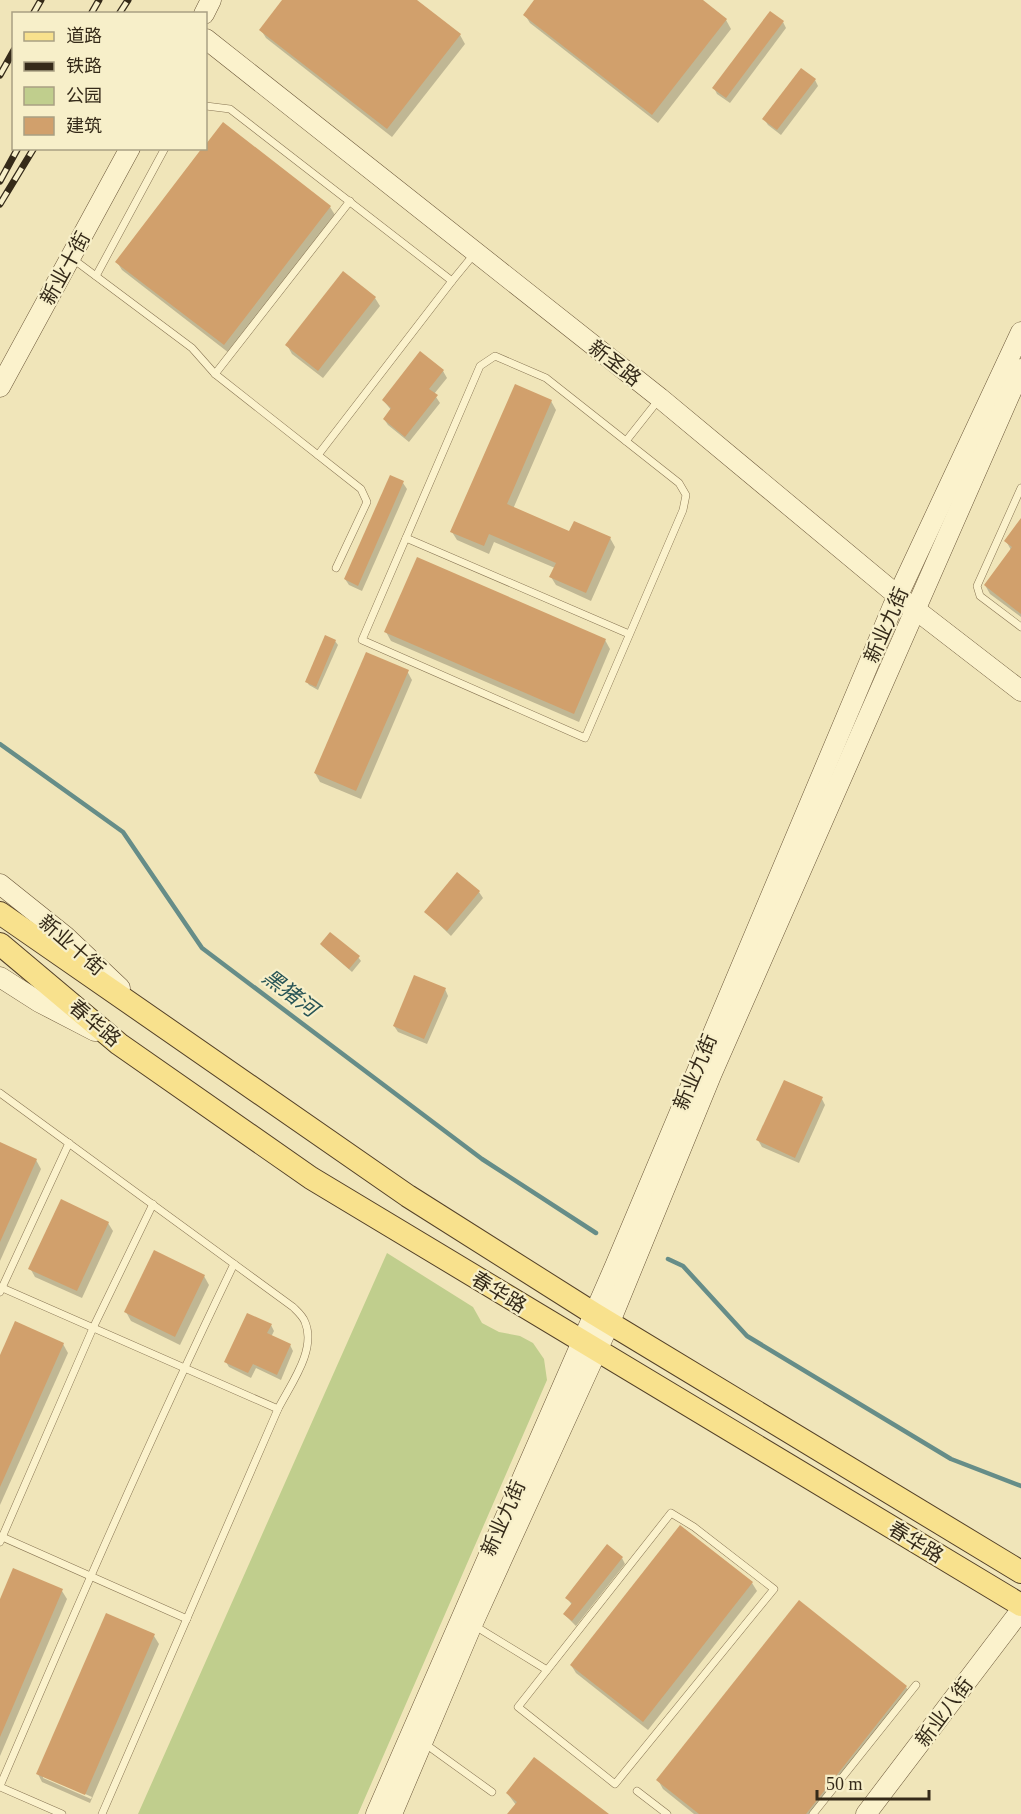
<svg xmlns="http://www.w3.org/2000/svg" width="1021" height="1814" font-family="'Times New Roman','Noto Sans SC',serif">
  <rect width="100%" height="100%" fill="#f0e5b9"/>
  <path fill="#c0ce8d" d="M387,1253L473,1307L482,1323L499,1332L520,1336L533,1343L544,1359L547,1380L358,1814H138Z"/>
  <g fill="#0003" fill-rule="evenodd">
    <path d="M284,0H415L460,35L465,44L392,137L266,38L261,30Z"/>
    <path d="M536,0H700L726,20L731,29L658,123L530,23L525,15Z"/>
    <path d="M783,22L786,28L730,103L717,94L714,88Z"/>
    <path d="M815,80L818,86L781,135L768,125L764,119Z"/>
    <path d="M223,124L330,207L335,215L229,353L122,270L117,262Z"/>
    <path d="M375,298L380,306L323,378L292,354L287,345Z"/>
    <path d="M421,354L443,371L447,378L434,394L440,403L409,442L388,425L384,419L391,410L384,401Z"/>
    <path d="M551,401L556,410L513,509L570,533L610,538L615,547L591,601L556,585L551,577L555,568L494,542L489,554L457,540L452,532Z"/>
    <path d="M403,483L407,489L362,591L349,585L345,579Z"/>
    <path d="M1021,521V617L990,594L985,585L1011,550L1006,541Z"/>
    <path d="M386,632L605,640L610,649L579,722L391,641Z"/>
    <path d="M335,641L338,645L318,690L309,685L307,682Z"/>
    <path d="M407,671L412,680L361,799L320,782L315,773Z"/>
    <path d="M479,892L483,898L451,936L426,912Z"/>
    <path d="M321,945L358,957L361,961L352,972Z"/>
    <path d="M445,989L448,996L427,1044L398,1032L394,1026Z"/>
    <path d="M822,1099L825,1105L799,1163L762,1147L758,1140Z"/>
    <path d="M0,1144L36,1160L41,1169L0,1261Z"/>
    <path d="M108,1223L113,1231L82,1298L35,1277L30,1268Z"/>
    <path d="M204,1276L209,1285L180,1345L131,1321L126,1312Z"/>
    <path d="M271,1325L274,1331L271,1337L290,1345L293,1351L281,1380L256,1368L251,1378L229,1367L226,1362Z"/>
    <path d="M63,1344L68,1353L0,1505V1359Z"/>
    <path d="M622,1558L625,1564L576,1626L564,1614L572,1605L567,1598Z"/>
    <path d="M752,1583L757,1591L648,1730L576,1673L571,1665Z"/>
    <path d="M62,1591L67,1599L0,1756V1603Z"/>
    <path d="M154,1636L159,1644L90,1803L42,1782L38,1774ZM43,1775L92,1797L91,1799L43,1778Z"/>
    <path d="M906,1687L911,1696L817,1814H694L663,1789L658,1780Z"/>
    <path d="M507,1793L606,1814H509L516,1805Z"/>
  </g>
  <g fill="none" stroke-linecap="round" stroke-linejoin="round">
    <g stroke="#668d88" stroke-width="4.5">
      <path d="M0,744L123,832L202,948L482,1159L596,1233"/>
      <path d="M668,1259L683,1266L747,1336L951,1459L1021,1486"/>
    </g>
  </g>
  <g fill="#d1a06c">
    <path d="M282,0H417L461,34L387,129L259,30Z"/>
    <path d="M534,0H703L727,19L652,115L523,15Z"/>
    <path d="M770,11L784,21L726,98L712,88Z"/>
    <path d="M801,68L816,79L777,130L762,119Z"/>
    <path d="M223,122L331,206L224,345L115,262L202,148H206V144Z"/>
    <path d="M343,271L376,297L318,371L285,345Z"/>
    <path d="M420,351L444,370L429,389L438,395L405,437L383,419L391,408L382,400Z"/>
    <path d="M515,384L552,400L507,504L569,531L574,521L611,537L586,593L549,577L556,563L489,534L484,546L450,532Z"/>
    <path d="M390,475L404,481L358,586L344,579Z"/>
    <path d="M1021,518V614L984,585L1012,547L1004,541Z"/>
    <path d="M417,557L606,639L574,714L384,632Z"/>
    <path d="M325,635L336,640L316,687L305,682Z"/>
    <path d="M366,652L409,670L356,791L314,773Z"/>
    <path d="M457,872L480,891L447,931L424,912Z"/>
    <path d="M330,932L360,956L349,969L320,944Z"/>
    <path d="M414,975L446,988L424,1039L393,1026Z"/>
    <path d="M784,1080L823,1097L795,1158L756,1140Z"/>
    <path d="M0,1142L37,1159L0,1242Z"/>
    <path d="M61,1199L109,1222L77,1291L28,1269Z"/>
    <path d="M154,1250L205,1275L175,1337L124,1312Z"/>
    <path d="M247,1313L272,1324L267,1333L291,1344L277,1375L253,1364L248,1373L224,1362Z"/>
    <path d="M15,1321L64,1343L0,1487V1355Z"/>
    <path d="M680,1525L753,1582L643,1722L570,1665Z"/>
    <path d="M607,1544L623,1557L572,1621L563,1614L572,1603L565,1598Z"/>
    <path d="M13,1568L63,1589L0,1737V1599Z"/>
    <path d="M799,1600L907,1686L806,1814H699L656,1780Z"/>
    <path d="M106,1613L155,1634L85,1795L36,1774Z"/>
    <path d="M534,1757L609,1814H507L517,1802L506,1793Z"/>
  </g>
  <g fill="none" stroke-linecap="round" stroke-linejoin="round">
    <g stroke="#877453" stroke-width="8">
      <g id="lane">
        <path d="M206,106L230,109L452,281L318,455"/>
        <path d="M73,259L192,348L215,374L361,489L367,502L336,568"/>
        <path d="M96,276L165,148"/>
        <path d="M452,281L475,253"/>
        <path d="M495,356L546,378L679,483L686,495L683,510L585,738L362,640L480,366Z"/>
        <path d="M215,374L350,201"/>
        <path d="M626,441L660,398"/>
        <path d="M1021,488L977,586L980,596L1021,627"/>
        <path d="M406,538L629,634"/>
        <path d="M0,1093L293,1307C297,1311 303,1316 305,1322C317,1350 290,1385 278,1409L102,1814"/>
        <path d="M0,1287L278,1409"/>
        <path d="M0,1292L69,1143"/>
        <path d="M671,1513L694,1527L774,1589L615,1784L518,1707Z"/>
        <path d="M0,1536L187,1619"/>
        <path d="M0,1542L93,1328L153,1204"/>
        <path d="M475,1626L547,1670"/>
        <path d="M424,1743L492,1792"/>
        <path d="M0,1786C75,1611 151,1436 234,1264"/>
        <path d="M0,1787L62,1814"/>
        <path d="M637,1791L667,1814"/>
        <path d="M813,1814L916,1685"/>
      </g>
    </g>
    <g stroke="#695537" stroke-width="21">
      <g id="secondary">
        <path d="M204,14L211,0"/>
        <path d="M206,39L660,398L898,596L1021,691"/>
        <path d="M0,387L130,148"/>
        <path d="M0,884L65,936L120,988"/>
        <path d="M0,977L39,1002L95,1031"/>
        <path d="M376,1814L615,1266L893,606L1021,332"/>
        <path d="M392,1814L472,1625L610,1322L712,1073L1021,369"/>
        <path d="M866,1814L1021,1610"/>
      </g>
    </g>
    <g stroke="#544128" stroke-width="24">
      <g id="primary">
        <path d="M0,913L408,1196L593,1313L1021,1572"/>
        <path d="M0,944L119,1044L311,1178L1021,1605"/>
      </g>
    </g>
    <use href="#lane" stroke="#fbf2cc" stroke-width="7"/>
    <use href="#secondary" stroke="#fbf2cc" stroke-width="20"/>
    <use href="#primary" stroke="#f8e18d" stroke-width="22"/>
    <g stroke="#352a19" stroke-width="7">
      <g id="rail">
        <path d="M33,14L41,0"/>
        <path d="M91,14L99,0"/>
        <path d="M119,14L128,0"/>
        <path d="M0,75L14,50"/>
        <path d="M0,181L18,148"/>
        <path d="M0,204L34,148"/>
      </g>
    </g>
    <use href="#rail" stroke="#f7efc9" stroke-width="4.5" stroke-dasharray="14" stroke-linecap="butt"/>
  </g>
  <g text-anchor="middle" stroke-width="4.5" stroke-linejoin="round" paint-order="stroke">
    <g font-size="20" fill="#352a19" stroke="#f7efc9">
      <text transform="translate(65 268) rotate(-61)" y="7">新业十街</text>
      <text transform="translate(615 363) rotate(38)" y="7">新圣路</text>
      <text transform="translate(886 625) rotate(-66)" y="7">新业九街</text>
      <text transform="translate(72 945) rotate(41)" y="7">新业十街</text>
      <text transform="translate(95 1023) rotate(40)" y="7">春华路</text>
      <text transform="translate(695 1072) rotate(-67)" y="7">新业九街</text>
      <text transform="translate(499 1292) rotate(31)" y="7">春华路</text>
      <text transform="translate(503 1518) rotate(-66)" y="7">新业九街</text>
      <text transform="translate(916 1542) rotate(31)" y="7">春华路</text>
      <text transform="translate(944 1712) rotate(-53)" y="7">新业八街</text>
    </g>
    <g font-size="21" font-style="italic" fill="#275456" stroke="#f7efc9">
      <text transform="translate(290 993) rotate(37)" y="7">黑猪河</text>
    </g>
  </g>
  <rect x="12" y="12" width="195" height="138" fill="#f7efc9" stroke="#a9a083" stroke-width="1.5"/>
  <rect x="24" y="32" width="30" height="9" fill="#f8e18d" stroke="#a9a083" stroke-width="1.5"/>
  <text x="66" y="42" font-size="18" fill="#352a19">道路</text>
  <rect x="24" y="62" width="30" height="9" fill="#352a19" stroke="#a9a083" stroke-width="1.5"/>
  <text x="66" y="72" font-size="18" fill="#352a19">铁路</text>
  <rect x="24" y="87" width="30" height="18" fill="#c0ce8d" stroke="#a9a083" stroke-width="1.5"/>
  <text x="66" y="102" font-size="18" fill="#352a19">公园</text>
  <rect x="24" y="117" width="30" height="18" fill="#d1a06c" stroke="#a9a083" stroke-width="1.5"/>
  <text x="66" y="132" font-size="18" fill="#352a19">建筑</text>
  <path d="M817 1790v9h112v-9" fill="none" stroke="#352a19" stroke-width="3"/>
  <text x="826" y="1790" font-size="18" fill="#352a19" stroke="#f7efc9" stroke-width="4.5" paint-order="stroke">50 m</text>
</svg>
